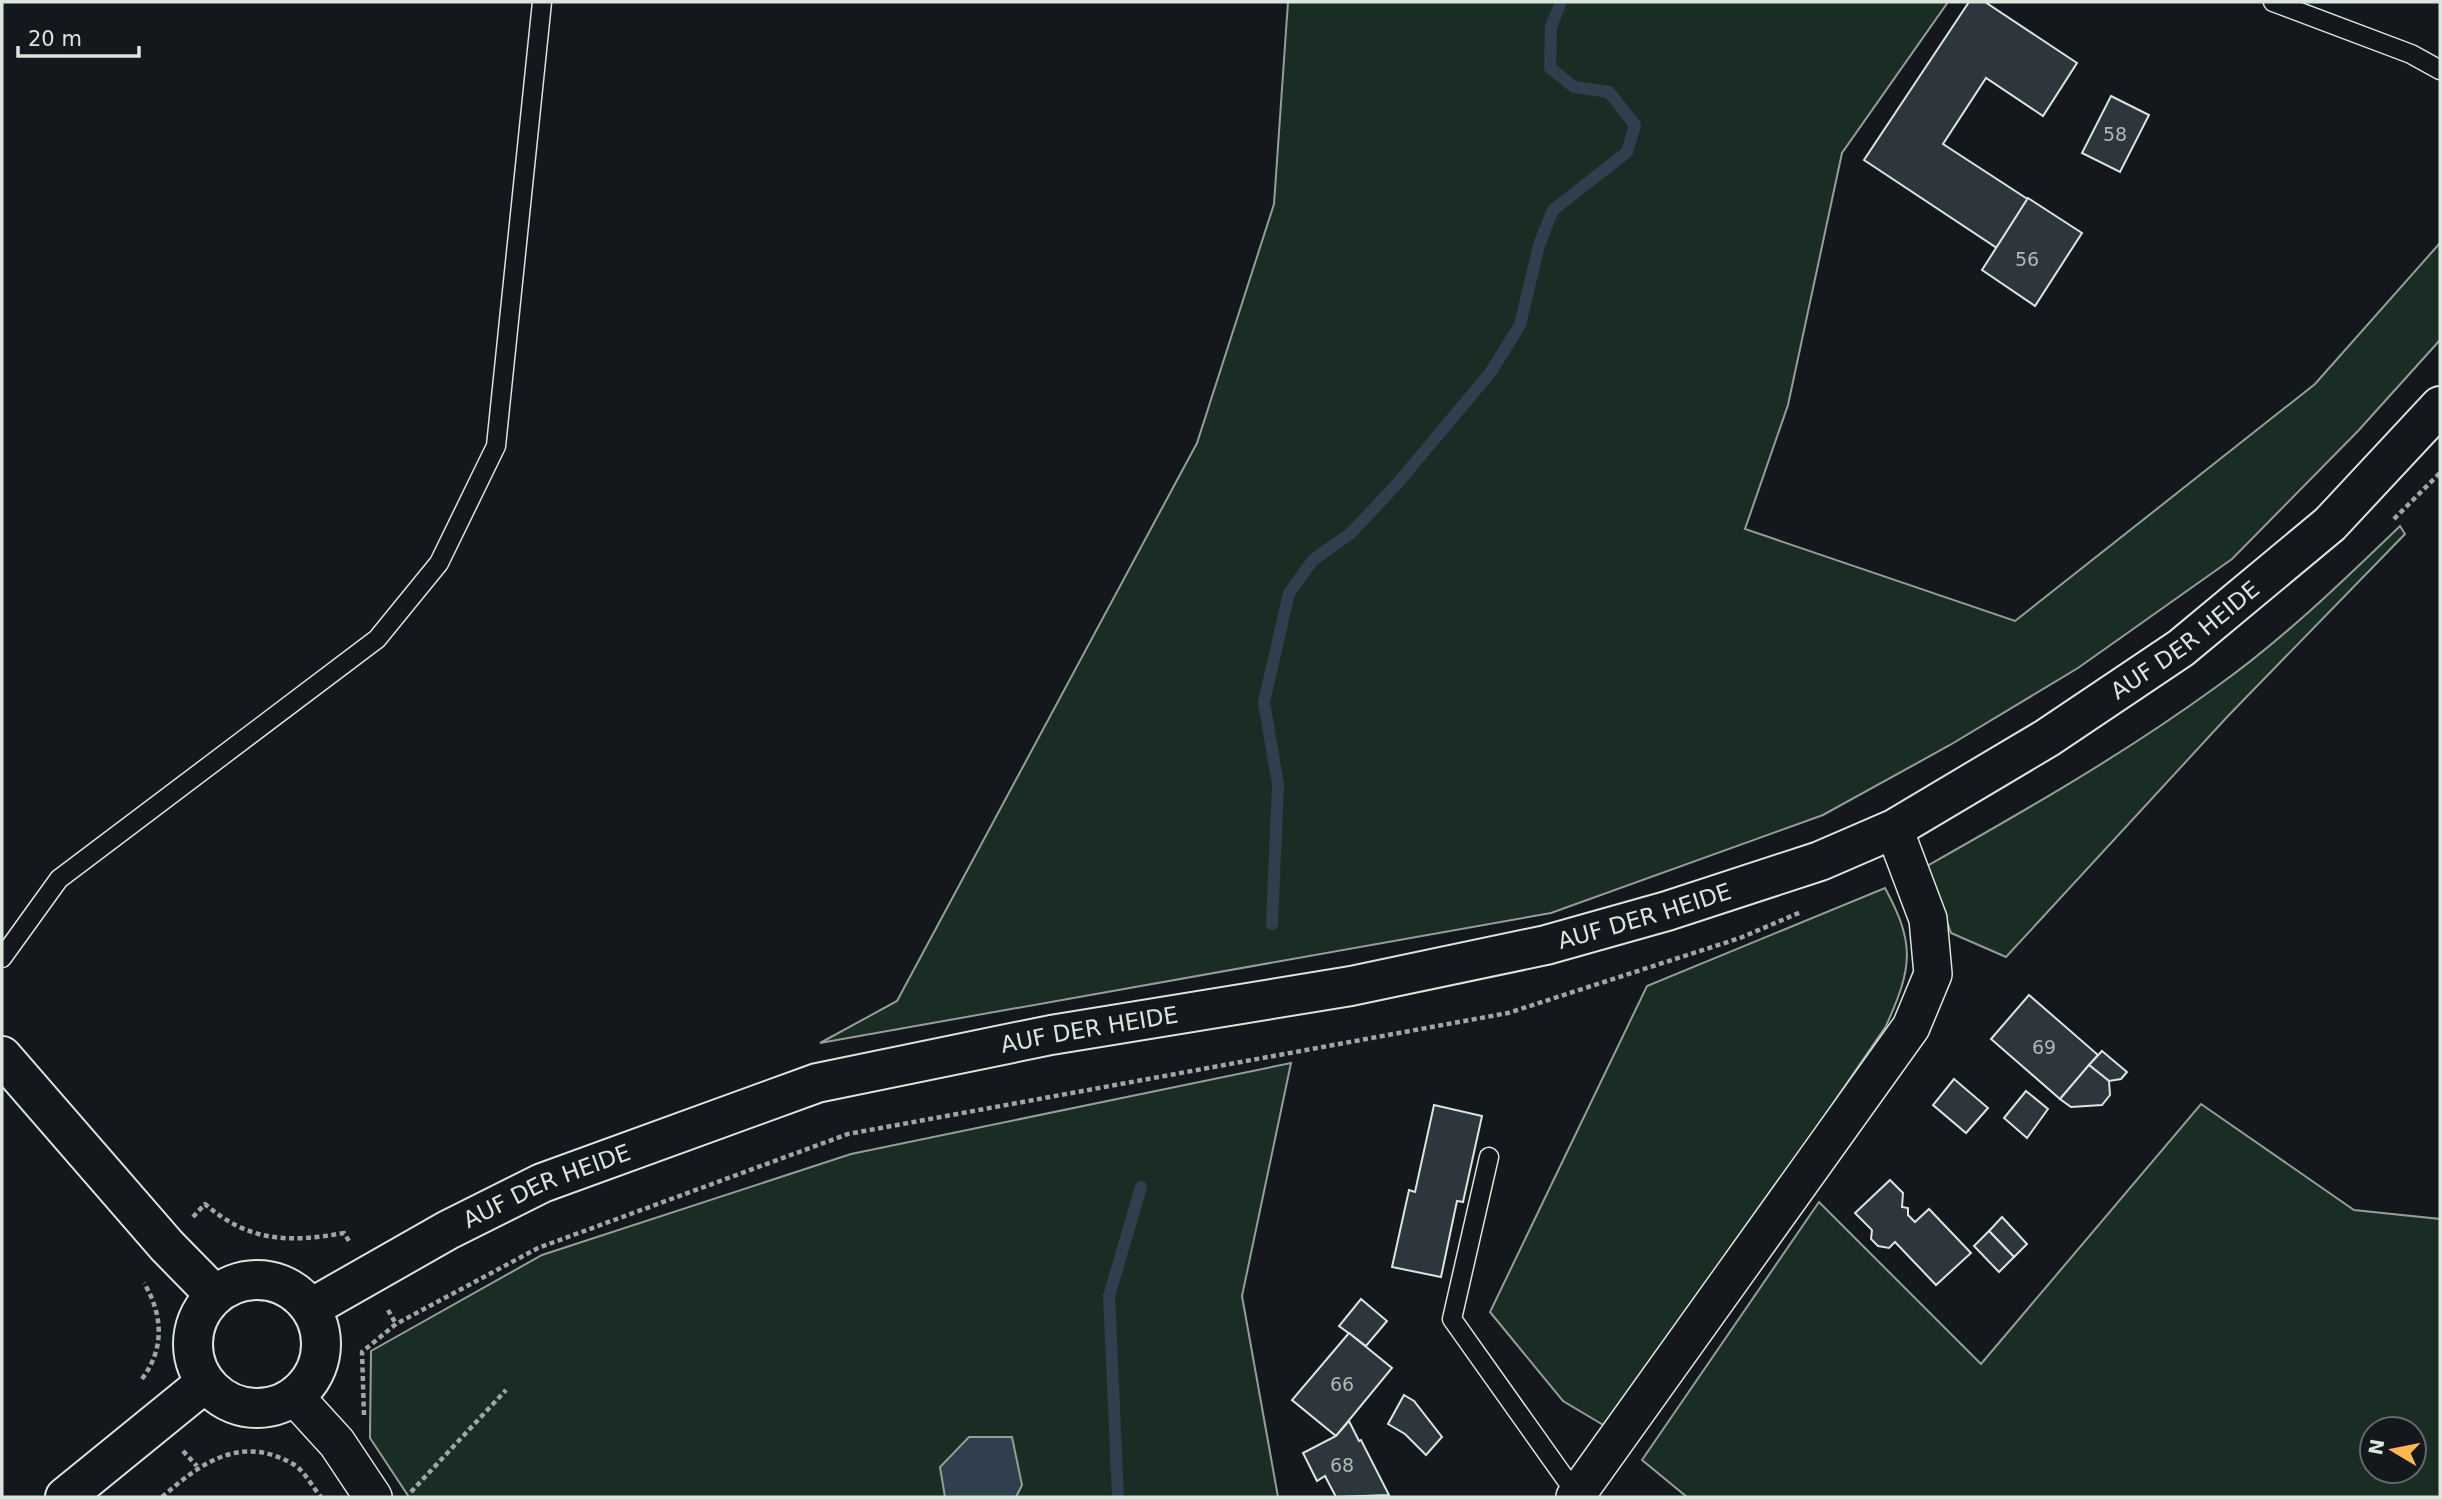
<svg xmlns="http://www.w3.org/2000/svg" width="2442" height="1499" font-family="'DejaVu Sans',sans-serif">
  <rect width="100%" height="100%" fill="#14181c"/>
  <g fill="#1a2d24" stroke="#939e99" stroke-width="2" fill-rule="evenodd">
    <path d="M1288,2H1948L1842,153L1788,405L1745,529L2015,621L2315,384L2440,243V340L2358,431L2232,559L2078,668L1950,745L1823,815L1551,913L820,1043L897,1001L1197,443L1274,204Z"/>
    <path d="M2400,526L2405,534L2228,716L2006,957L1951,933L1927,866C2026,810 2124,754 2216,687C2282,640 2342,582 2400,526Z"/>
    <path d="M1885,888C1916,945 1912,968 1886,1026L1610,1429L1563,1401L1490,1312L1647,986Z"/>
    <path d="M1291,1063L1242,1296L1278,1497H409L370,1438L371,1351L542,1255L851,1154Z"/>
    <path d="M2201,1104L2354,1210L2440,1219V1497H1687L1642,1460L1819,1202L1981,1364ZM2372,1429H2414V1471H2372Z"/>
  </g>
  <path fill="#2f3f4d" stroke="#939e99" stroke-width="2" d="M969,1437H1012L1022,1485L1016,1497H945L940,1467Z"/>
  <g fill="none" stroke-linecap="round" stroke-linejoin="round">
    <g stroke="#2f3f4d" stroke-width="12">
      <path d="M1272,924L1278,785L1264,702L1289,593L1313,560L1351,533L1397,484L1490,373L1520,325L1539,245L1553,210L1627,152L1635,125L1609,92L1574,87L1550,68L1551,27L1561,2"/>
      <path d="M1118,1497L1109,1296L1141,1187"/>
    </g>
  </g>
  <g fill="#2c363c" stroke="#d8e6dc" stroke-width="2">
    <path d="M1969,2H1985L2077,63L2043,116L1986,78L1943,144L2029,200L1997,248L1864,160Z"/>
    <path d="M2111,96L2149,115L2120,172L2082,153Z"/>
    <path d="M2028,198L2082,233L2035,306L1982,270Z"/>
    <path d="M2029,995L2098,1055L2060,1099L1991,1039Z"/>
    <path d="M2102,1051L2127,1072L2121,1079L2109,1081L2089,1065Z"/>
    <path d="M2089,1065L2109,1081L2110,1095L2102,1105L2071,1107L2060,1099Z"/>
    <path d="M1954,1079L1988,1108L1966,1133L1933,1105Z"/>
    <path d="M2026,1091L2048,1109L2027,1138L2004,1118Z"/>
    <path d="M1434,1105L1482,1116L1463,1202L1457,1201L1441,1277L1392,1267L1409,1190L1415,1192Z"/>
    <path d="M1890,1180L1903,1193L1902,1207L1908,1208V1215L1915,1222L1929,1209L1971,1253L1936,1285L1895,1242L1889,1248L1878,1246L1871,1239L1872,1230L1855,1213Z"/>
    <path d="M2002,1217L2027,1244L2014,1257L1989,1231Z"/>
    <path d="M1989,1231L2014,1257L1999,1272L1974,1246Z"/>
    <path d="M1361,1299L1387,1321L1366,1346L1339,1326Z"/>
    <path d="M1349,1333L1392,1368L1336,1436L1292,1400Z"/>
    <path d="M1404,1395L1414,1401L1442,1437L1426,1455L1405,1434L1388,1424Z"/>
    <path d="M1349,1421L1359,1441L1361,1440L1389,1495L1336,1497L1325,1476L1317,1481L1303,1453L1336,1436Z"/>
  </g>
  <g fill="none" stroke-linecap="round" stroke-linejoin="round">
    <g stroke="#d8e6dc" stroke-width="21">
      <g id="service">
        <path d="M2273,2L2411,54L2440,70"/>
        <path d="M2,958L59,879L377,639L439,563L496,446L542,2"/>
        <path d="M1489,1157L1452,1319L1577,1495"/>
      </g>
    </g>
    <g stroke="#d8e6dc" stroke-width="40">
      <g id="minor">
        <path d="M295,1397L337,1443L373,1497"/>
        <path d="M1575,1497L1911,1027L1933,974L1928,919L1894,829"/>
      </g>
    </g>
    <g stroke="#d8e6dc" stroke-width="42">
      <g id="tertiary">
        <path d="M2,1056L167,1246L215,1295"/>
        <circle cx="257" cy="1344" r="64"/>
        <path id="s1" d="M311,1308L448,1230L542,1183L817,1083L1051,1035L1351,986L1546,945L1667,911L1820,861L1894,829L2047,738L2181,648L2330,524L2440,406"/>
        <path d="M65,1497L205,1383"/>
      </g>
    </g>
    <g stroke="#9da8a2" stroke-width="4.5" stroke-dasharray="5 3.5" stroke-linecap="butt">
      <path d="M2394,519L2440,473"/>
      <path d="M193,1217L205,1204C249,1242 288,1243 344,1233L349,1241"/>
      <path d="M388,1310L396,1324"/>
      <path d="M142,1379C165,1348 163,1315 144,1283"/>
      <path d="M364,1415L362,1352L396,1324L538,1248L848,1134L1508,1013L1740,938L1801,912"/>
      <path d="M183,1451L197,1466"/>
      <path d="M411,1492L506,1390"/>
      <path d="M162,1497C201,1463 240,1434 293,1464C304,1470 313,1488 321,1497"/>
    </g>
    <use href="#service" stroke="#14181c" stroke-width="18"/>
    <use href="#minor" stroke="#14181c" stroke-width="37"/>
    <use href="#tertiary" stroke="#14181c" stroke-width="38"/>
  </g>
  <g text-anchor="middle" stroke-width="5" stroke-linejoin="round" paint-order="stroke">
    <g font-size="19" fill="#adbab4">
      <text x="2115" y="141">58</text>
      <text x="2027" y="266">56</text>
      <text x="2044" y="1054">69</text>
      <text x="1342" y="1391">66</text>
      <text x="1342" y="1472">68</text>
    </g>
    <g font-size="23" fill="#d8e6dc" stroke="#14181c">
      <text dy="8" stroke="none"><textPath href="#s1" startOffset="2012">AUF DER HEIDE</textPath></text>
      <text dy="8" stroke="none"><textPath href="#s1" startOffset="1400">AUF DER HEIDE</textPath></text>
      <text dy="8" stroke="none"><textPath href="#s1" startOffset="833">AUF DER HEIDE</textPath></text>
      <text dy="8" stroke="none"><textPath href="#s1" startOffset="266">AUF DER HEIDE</textPath></text>
    </g>
  </g>
  <rect width="2442" height="1499" fill="none" stroke="#d8e6dc" stroke-width="7"/>
  <g transform="translate(2393 1450) rotate(280)"><circle r="33" fill="#14181c" stroke="#626a69" stroke-width="2"/>
  <path d="M0-5L12 26L0 18L-12 26Z" fill="#ffb74d"/>
  <text y="-10" font-size="19" font-weight="bold" text-anchor="middle" fill="#d8e6dc">N</text>
  </g>
  <path d="M18 46v10h121v-10" fill="none" stroke="#d8e6dc" stroke-width="3.5"/>
  <text x="28" y="46" font-size="21" fill="#d8e6dc" stroke="#14181c" stroke-width="5" paint-order="stroke">20 m</text>
</svg>
